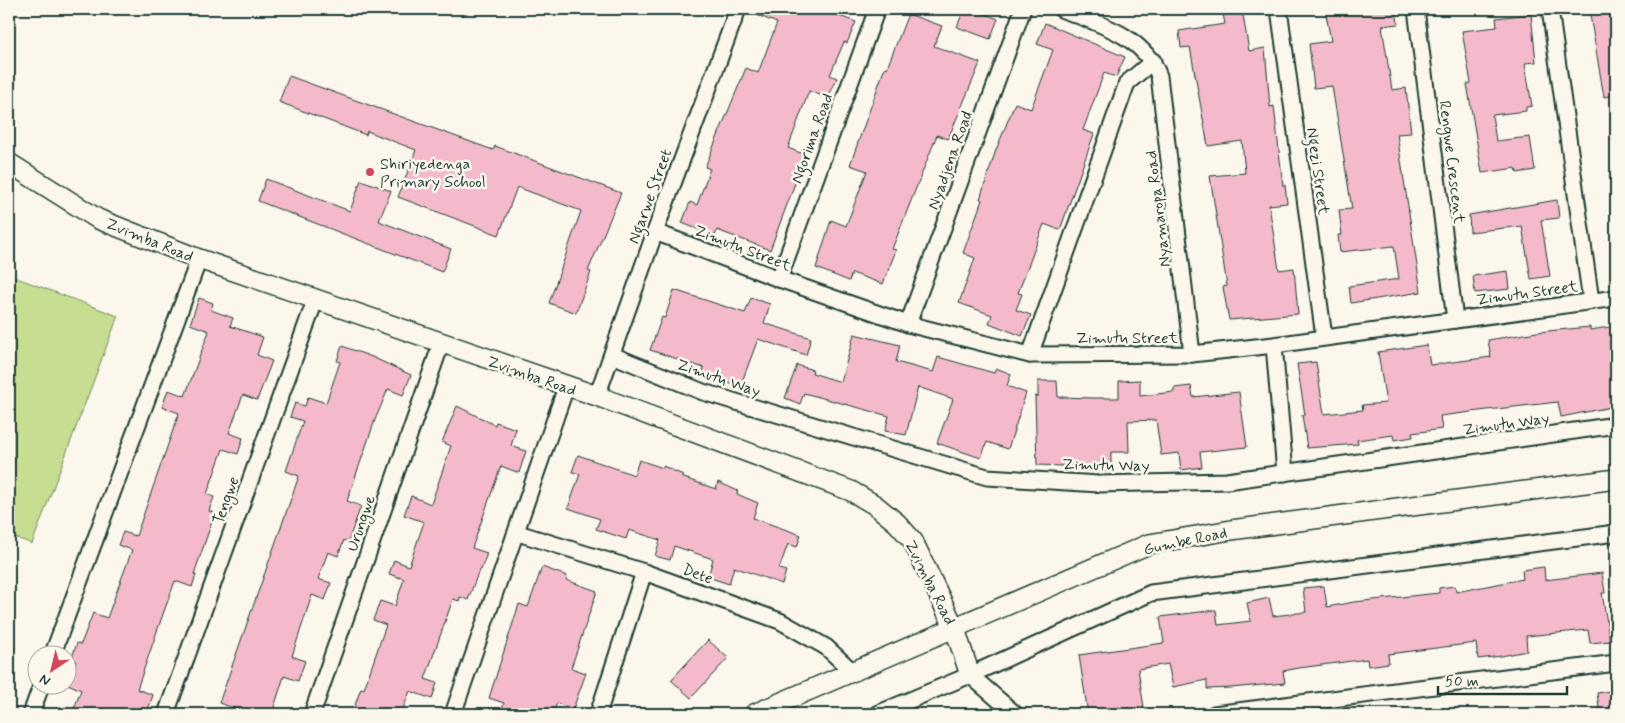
<svg xmlns="http://www.w3.org/2000/svg" width="1625" height="723" font-family="Mynerve,sans-serif">
  <rect width="100%" height="100%" fill="#fbf7ec"/>
  <filter id="ink" filterUnits="userSpaceOnUse"><feTurbulence type="fractalNoise" baseFrequency=".02" numOctaves="2"/><feDisplacementMap in="SourceGraphic" scale="10" xChannelSelector="R" yChannelSelector="G"/><feConvolveMatrix kernelMatrix="1 2 1 2 8 2 1 2 1" color-interpolation-filters="sRGB"/></filter>
  <g filter="url(#ink)">
    <path fill="#c7dd92" stroke="#738d63" d="M9,275L118,316L32,544L9,535Z"/>
    <g fill="#f4bacc" stroke="#1f3d34">
      <path d="M747,9H819L856,22L847,43L844,42L830,75L837,78L828,98L809,91L788,148L803,154L794,177L797,178L770,250L717,230L715,236L682,223L690,202L697,205L710,169L705,167L746,68L758,73L777,23L747,11Z"/>
      <path d="M964,9H973L998,19L990,39L957,27Z"/>
      <path d="M1222,9H1242L1249,51L1265,48L1270,107L1274,106L1283,186L1285,185L1287,203L1269,205L1279,270L1294,268L1298,314L1229,320L1223,287L1227,286L1210,176L1245,173L1242,141L1208,146L1190,47L1181,48L1179,31L1225,24Z"/>
      <path d="M1325,9H1345V13L1396,9L1398,24L1382,26L1392,90L1406,88L1411,133L1397,134L1421,292L1351,303L1349,286L1399,279L1394,246L1340,252L1338,235H1342L1339,210L1352,209L1332,86L1314,88L1309,44L1331,41Z"/>
      <path d="M1589,9H1609L1616,57V95L1604,97Z"/>
      <path d="M908,14L942,26L934,46L980,63L948,139L937,135L892,249L896,250L883,284L852,273L849,281L816,268L831,220L846,226L867,171L850,165L885,67L887,68Z"/>
      <path d="M1531,14L1536,62L1525,63L1532,106L1526,107V111L1492,115L1496,141L1530,137L1535,170L1517,173L1516,168L1482,173L1467,84L1471,83L1462,31L1497,27L1496,18Z"/>
      <path d="M1045,23L1125,57L1116,77L1104,73L1083,130L1094,134L1060,230L1044,224L1018,293L1022,294L1016,310L1031,315L1022,336L989,323L992,315L959,303L975,258L963,253L982,200L980,199L996,150L1015,103L1031,109L1053,50L1037,44Z"/>
      <path d="M289,76L493,150L495,146L621,193L588,271L591,272L576,313L549,303L581,211L517,187L499,235L398,197L416,150L367,131L366,135L279,102Z"/>
      <path d="M266,179L350,211L361,180L391,191L379,221L451,249L442,272L258,201Z"/>
      <path d="M1557,200L1559,218L1541,220L1550,276L1531,279L1522,226L1470,232L1469,215Z"/>
      <path d="M1508,271L1510,289L1475,293L1473,276Z"/>
      <path d="M674,290L745,313L751,298L770,304L764,323L811,338L806,355L758,339L740,387L702,374L704,368L650,350L662,317L665,318Z"/>
      <path d="M199,298L213,303L211,310L233,318L230,326L263,337L257,355L272,361L257,400L243,395L229,433L243,438L238,454L223,449L207,494L214,497L209,511L215,513L194,574L196,575L192,587L175,581L162,617L137,689L153,695L147,713L132,708L129,714H72L81,690L68,684L76,661L71,660L77,643L81,644L93,613L107,618L132,550L118,545L123,532L136,536L179,413L162,407L168,390L185,396L209,331L190,324Z"/>
      <path d="M1616,326V406L1561,417L1558,402L1487,410L1440,416L1442,429L1412,433L1413,437L1394,440L1393,435L1357,440L1358,444L1307,448L1302,415H1305L1297,364L1316,362L1324,414L1363,410L1362,405L1386,403L1378,352L1427,345L1430,365L1491,357L1488,340L1537,332L1590,327V330Z"/>
      <path d="M854,334L900,345L896,362L933,372L938,357L994,373L996,368L1011,374L1007,386L1026,393L1008,449L987,442L981,458L937,443L953,399L918,387L906,435L885,431L889,416L804,393L800,404L785,398L797,365L813,370L812,373L841,382Z"/>
      <path d="M342,346L372,357L411,375L403,395L388,389L375,420L347,501L361,506L348,542L344,540L338,556L328,552L318,579L331,583L325,600L312,595L292,656L305,661L298,681L284,676L272,714H251L219,703L299,476L286,471L303,421L290,417L295,403L305,406L308,397L326,403L340,362L337,361Z"/>
      <path d="M1140,380V396L1174,392V388L1191,386L1193,397L1239,392L1247,447L1200,452L1202,467L1181,470L1179,453L1161,455L1156,420L1128,421L1129,452H1111V471L1090,470V467L1037,465L1035,396L1038,397V381H1057L1058,397L1093,398H1119V381Z"/>
      <path d="M457,406L495,425L496,422L516,429L511,446L526,451L519,473L501,466L472,548L487,553L481,570H479L468,600L460,597L459,601L453,599L425,679L437,683L432,699L410,691L401,714H352L361,688L364,689L386,625L373,620L380,601L395,606L404,579L389,574L394,560L409,566L424,522L404,515L411,496L431,504L451,446L442,442Z"/>
      <path d="M578,455L634,475L639,460L663,468V466L683,475L681,477L716,489L718,482L738,491L737,494L758,503L753,518L801,535L797,547L788,544L779,569L786,571L782,584L734,567L729,584L708,577L713,559L674,546L670,560L655,556L660,540L629,530L626,539L596,529L600,519L568,508L580,474L572,472Z"/>
      <path d="M542,567L567,576L566,580L597,591L571,668L586,673L573,709L557,703L553,714H500L504,703L489,698L519,604L528,607Z"/>
      <path d="M1544,567L1545,580L1602,573L1605,593H1602L1610,641L1590,643L1588,630L1526,636L1527,651L1501,656L1478,659L1476,643L1388,654L1389,663L1368,666L1367,659L1299,668L1283,671L1285,683L1230,688L1207,689V680L1173,687L1168,664L1138,669L1145,714H1088L1079,655L1164,643L1160,617L1216,610L1218,625L1251,621L1247,603L1269,598L1273,616L1306,612L1303,588L1324,586L1327,607L1354,602L1439,593V588L1455,586L1456,592L1523,579L1522,570Z"/>
      <path d="M708,640L728,658L691,698L671,680Z"/>
      <path d="M1616,690V714H1600L1597,693Z"/>
    </g>
    <g fill="none" stroke-linecap="round" stroke-linejoin="round">
      <g stroke="#1f3d34" stroke-width="19">
        <g id="minor">
          <path d="M1061,9C1099,24 1143,35 1159,76L1192,354"/>
          <path d="M1279,9L1324,337"/>
          <path d="M1416,9L1455,320"/>
          <path d="M1550,9L1591,301"/>
          <path d="M655,232L779,279L908,324L1030,355L1192,354L1274,345L1616,298"/>
          <path d="M779,279L877,9"/>
          <path d="M908,324L1023,9"/>
          <path d="M1274,345L1285,473"/>
          <path d="M612,355L703,392L987,477L1099,484L1227,481L1616,425"/>
          <path d="M1030,355L1127,83L1153,61"/>
          <path d="M597,396L655,232L738,9"/>
          <path d="M518,533L644,572L780,621L826,647L853,672"/>
          <path d="M52,656L199,259"/>
          <path d="M970,675L1015,714"/>
          <path d="M31,714L41,686"/>
          <path d="M166,714L316,298"/>
          <path d="M312,714L441,344"/>
          <path d="M453,714L566,387"/>
          <path d="M598,714L644,572"/>
          <path d="M877,714L970,675L1151,593L1616,533"/>
          <path d="M1214,714L1616,663"/>
        </g>
      </g>
      <g stroke="#1f3d34" stroke-width="22">
        <g id="tertiary">
          <path d="M9,163L98,219L199,259L597,396L851,491L875,505L897,523L913,541L955,629L970,675"/>
          <path d="M754,714L1149,544L1231,530L1616,479"/>
        </g>
      </g>
      <use href="#minor" stroke="#fbf7ec" stroke-width="15"/>
      <use href="#tertiary" stroke="#fbf7ec" stroke-width="19"/>
    </g>
  </g>
  <circle fill="#d1495b" stroke="#fbf7ec" stroke-width="2" cx="370" cy="172" r="5"/>
  <g text-anchor="middle" stroke-width="5" stroke-linejoin="round" paint-order="stroke">
    <g font-size="16" fill="#1f3d34" stroke="#fbf7ec">
      <text transform="translate(811 138) rotate(-70)" y="6">Ngorima Road</text>
      <text transform="translate(949 160) rotate(-70)" y="6">Nyadjena Road</text>
      <text transform="translate(1453 162) rotate(83)" y="6">Rengwe Crescent</text>
      <text transform="translate(1319 171) rotate(82)" y="6">Ngezi Street</text>
      <text transform="translate(649 196) rotate(-70)" y="6">Ngarwe Street</text>
      <text transform="translate(1157 209) rotate(-97)" y="6">Nyamaropa Road</text>
      <text transform="translate(150 239) rotate(22)" y="6">Zvimba Road</text>
      <text transform="translate(743 247) rotate(21)" y="6">Zimutu Street</text>
      <text transform="translate(1527 292) rotate(-8)" y="6">Zimutu Street</text>
      <text x="1127" y="343">Zimutu Street</text>
      <text transform="translate(532 375) rotate(19)" y="6">Zvimba Road</text>
      <text transform="translate(719 377) rotate(19)" y="6">Zimutu Way</text>
      <text transform="translate(1506 423) rotate(-8)" y="6">Zimutu Way</text>
      <text transform="translate(1106 464) rotate(1)" y="6">Zimutu Way</text>
      <text transform="translate(225 500) rotate(-70)" y="6">Tengwe</text>
      <text transform="translate(360 523) rotate(-71)" y="6">Urungwe</text>
      <text transform="translate(1185 540) rotate(-12)" y="6">Gumbe Road</text>
      <text transform="translate(698 573) rotate(20)" y="6">Dete</text>
      <text transform="translate(931 582) rotate(63)" y="6">Zvimba Road</text>
    </g>
    <g font-size="16" fill="#1f3d34" stroke="#fbf7ec" text-anchor="start">
      <text x="380" y="169">Shiriyedenga<tspan x="380" dy="18">Primary School</tspan></text>
    </g>
  </g>
  <rect width="1625" height="723" fill="none" stroke="#fbf7ec" stroke-width="30"/>
  <rect x="15" y="15" width="1595" height="693" fill="none" stroke="#1f3d34" stroke-width="2" filter="url(#ink)"/>
  <g transform="translate(52 670) rotate(215)"><circle r="24" fill="#fbf7ec" stroke="#a3ada2"/>
  <path d="M0-4L9 19L0 12L-9 19Z" fill="#d1495b"/>
  <text y="-8" font-size="14" font-weight="bold" text-anchor="middle" fill="#1f3d34">N</text>
  </g>
  <path d="M1438 686v8h129v-8" fill="none" stroke="#1f3d34" stroke-width="2.5"/>
  <text x="1445" y="686" font-size="15" fill="#1f3d34" stroke="#fbf7ec" stroke-width="4" paint-order="stroke">50 m</text>
</svg>
